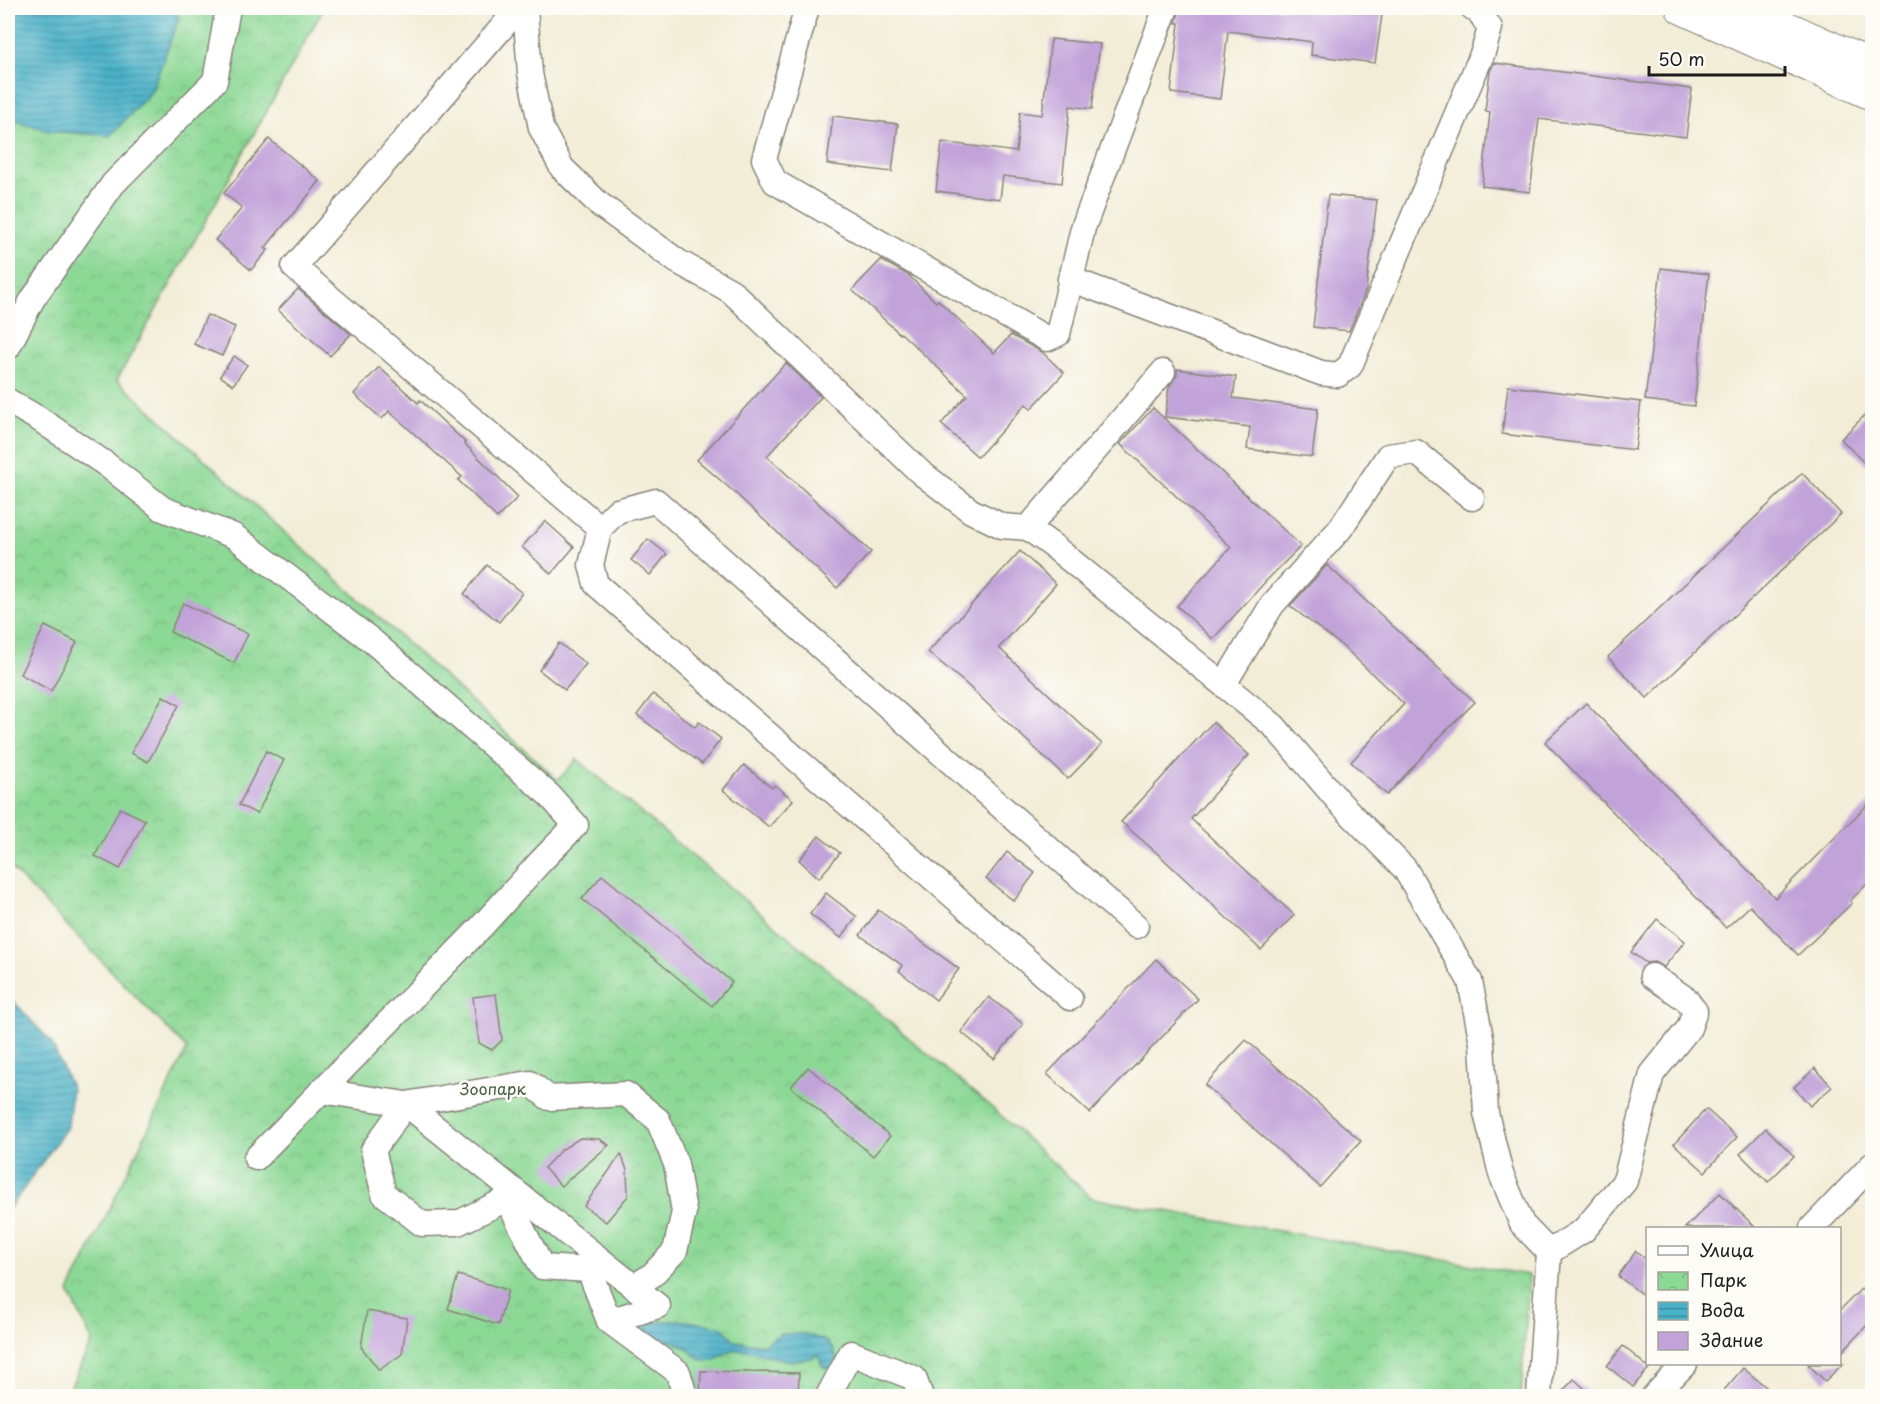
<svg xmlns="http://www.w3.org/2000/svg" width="1880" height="1404" font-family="'Playpen Sans',sans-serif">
  <defs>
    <pattern id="park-crowns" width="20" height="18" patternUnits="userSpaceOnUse" patternTransform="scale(1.5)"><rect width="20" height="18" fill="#8cd895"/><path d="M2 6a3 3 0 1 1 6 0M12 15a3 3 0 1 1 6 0" fill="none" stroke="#78b980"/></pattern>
    <pattern id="water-rules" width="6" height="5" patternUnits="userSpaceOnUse" patternTransform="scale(1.5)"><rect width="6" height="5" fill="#49b1c8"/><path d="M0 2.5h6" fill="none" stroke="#3c8fa2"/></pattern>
  </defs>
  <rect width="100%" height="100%" fill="#fdfcf7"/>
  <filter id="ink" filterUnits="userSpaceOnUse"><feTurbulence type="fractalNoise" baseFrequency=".0167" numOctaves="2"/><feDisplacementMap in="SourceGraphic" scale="12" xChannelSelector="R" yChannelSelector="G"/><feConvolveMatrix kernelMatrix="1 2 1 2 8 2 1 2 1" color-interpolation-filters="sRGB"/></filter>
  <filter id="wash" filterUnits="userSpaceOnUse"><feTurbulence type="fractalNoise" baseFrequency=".008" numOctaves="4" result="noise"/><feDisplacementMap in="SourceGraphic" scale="24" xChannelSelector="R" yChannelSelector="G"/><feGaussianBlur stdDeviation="1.35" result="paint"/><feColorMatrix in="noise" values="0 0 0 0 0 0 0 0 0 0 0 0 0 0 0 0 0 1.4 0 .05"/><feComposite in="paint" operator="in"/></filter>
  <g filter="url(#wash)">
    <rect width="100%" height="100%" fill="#f2edd7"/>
    <path fill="url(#park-crowns)" stroke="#547a58" stroke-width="1.5" d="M8,8H324L117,380L558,780L577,759L997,1112L1092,1198L1529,1275L1521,1396H66L92,1341L69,1292L187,1049L8,865Z"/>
    <g fill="url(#water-rules)" stroke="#326672" stroke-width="1.5">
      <path d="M8,8H175L179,18L151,92L110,136L49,131L8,118Z"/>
      <path d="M8,995L51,1042L72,1089L68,1126L8,1211Z"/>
      <path d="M680,1320L722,1327L735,1341L763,1345L780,1334H805L826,1341L834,1350L840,1372L823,1367L818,1355C783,1371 768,1348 735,1350C723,1350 715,1366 701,1359C694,1356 689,1349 682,1345C678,1343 673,1342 668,1341L663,1352L645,1346V1330L650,1322Z"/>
    </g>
    <g id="blocks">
      <g fill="#c1a2d9">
        <path d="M1180,8H1325L1382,15L1375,63L1311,55L1312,42L1228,31L1220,99L1171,93L1179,23H1176Z"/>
        <path d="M1051,39L1100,44L1092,109L1070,106L1062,183L1003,176L1000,199L936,191L942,142L1016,152L1020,112L1042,115Z"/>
        <path d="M1494,63L1692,89L1686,137L1539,119L1530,192L1482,186L1490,112L1485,111L1490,71Z"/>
        <path d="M833,116L898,124L892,172L827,164Z"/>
        <path d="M269,139L320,181L265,248L268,250L251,270L215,240L242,208L224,193Z"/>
        <path d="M1328,195L1377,200L1366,290L1349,331L1313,327Z"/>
        <path d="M881,260L908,275L936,302L938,300L994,353L1011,335L1042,352L1064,373L1031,409L1026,404L978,457L941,424L967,395L901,333L900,334L852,290Z"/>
        <path d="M1661,268L1709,274L1694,406L1645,400Z"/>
        <path d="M298,289L351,334L330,356L278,310Z"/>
        <path d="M207,315L235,327L222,356L194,344Z"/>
        <path d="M234,356L247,365L233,385L220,376Z"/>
        <path d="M786,363L821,397L767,456L871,552L837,588L734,492L697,460Z"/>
        <path d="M379,367L418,403L420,400L465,442L464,443L518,497L497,518L458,480L462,477L389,411L382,419L354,394Z"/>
        <path d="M1177,369L1236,377L1233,398L1318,409L1312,457L1247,449L1250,427L1165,417L1169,387L1177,375Z"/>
        <path d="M1508,386L1641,402L1635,450L1502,434Z"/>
        <path d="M1153,408L1301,546L1267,580L1213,639L1177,606L1231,547L1120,444Z"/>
        <path d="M1872,408V471L1841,439Z"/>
        <path d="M1802,473L1841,514L1647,698L1608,657Z"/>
        <path d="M545,521L574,547L551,574L522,547Z"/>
        <path d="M648,539L667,554L650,575L631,560Z"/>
        <path d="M1020,551L1056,584L999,648L1102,744L1068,779L965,683L928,652Z"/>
        <path d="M487,565L522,593L499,622L464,594Z"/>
        <path d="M1327,565L1475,702L1440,737L1387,795L1351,762L1404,704L1346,649L1290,606Z"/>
        <path d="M183,603L248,634L234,663L170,632Z"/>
        <path d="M45,626L77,642L51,691L20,674Z"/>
        <path d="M559,643L586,664L565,690L539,670Z"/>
        <path d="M653,694L695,727L699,722L721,739L702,764L637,715Z"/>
        <path d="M163,696L179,705L148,762L131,753Z"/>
        <path d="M1586,703L1775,898L1872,800V879L1850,901L1852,903L1798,955L1750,906L1726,928L1545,742Z"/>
        <path d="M1213,722L1249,755L1191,819L1294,915L1261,950L1158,854L1121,822Z"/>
        <path d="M266,751L284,760L257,814L239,805Z"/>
        <path d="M744,765L772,788L775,785L793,800L769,827L723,790Z"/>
        <path d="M120,808L145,820L120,869L95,856Z"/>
        <path d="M819,836L840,853L819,878L799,860Z"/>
        <path d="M1007,852L1035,873L1014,901L986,879Z"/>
        <path d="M602,875L732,982L712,1006L582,899Z"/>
        <path d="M826,893L857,917L841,938L810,914Z"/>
        <path d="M878,910L959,969L936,1000L899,971L903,966L860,935Z"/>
        <path d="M1657,919L1685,941L1664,967L1654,962L1646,963L1631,952Z"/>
        <path d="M1156,959L1198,999L1090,1113L1047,1074Z"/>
        <path d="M496,994L502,1040L492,1050L479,1043L473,997Z"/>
        <path d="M989,997L1023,1024L994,1059L961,1032Z"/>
        <path d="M1246,1040L1361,1141L1320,1187L1205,1085Z"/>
        <path d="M808,1067L890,1136L873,1156L791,1087Z"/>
        <path d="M1815,1068L1832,1087L1810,1106L1794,1087Z"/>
        <path d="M1706,1109L1737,1137L1705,1172L1674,1144Z"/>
        <path d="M1766,1128L1794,1156L1768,1182L1740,1154Z"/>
        <path d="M580,1138L599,1139L609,1145L561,1186L544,1168L561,1150Z"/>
        <path d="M621,1154L627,1170L628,1196L606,1222L584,1206Z"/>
        <path d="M1720,1193L1756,1228H1685Z"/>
        <path d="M1636,1251L1647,1260V1298L1618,1276Z"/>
        <path d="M458,1275L508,1290L498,1325L448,1309Z"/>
        <path d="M1861,1289L1872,1300V1320L1839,1355V1311Z"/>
        <path d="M367,1311L407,1318L402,1354L379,1370L361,1347Z"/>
        <path d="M1623,1346L1649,1368L1633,1387L1607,1366Z"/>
        <path d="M1808,1364H1843L1825,1381Z"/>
        <path d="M1743,1368L1777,1396H1719Z"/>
        <path d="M701,1371L799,1373L798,1396H700Z"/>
        <path d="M1574,1379L1593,1396H1558Z"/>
      </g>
    </g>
  </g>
  <g filter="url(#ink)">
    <use href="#blocks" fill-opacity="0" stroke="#87847a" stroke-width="1.5"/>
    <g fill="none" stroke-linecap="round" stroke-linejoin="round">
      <g stroke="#87847a" stroke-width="27">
        <g id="minor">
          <path d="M519,8L294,267L600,528"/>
          <path d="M525,8L530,73L541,128L562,168L599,204L677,261L731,291L920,472L971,511L1002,526L1028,528L1053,546L1274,726L1341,804L1405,869L1470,981L1482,1043L1486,1113L1501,1174L1522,1224L1549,1252L1539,1396"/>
          <path d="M807,8L764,159L775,182L1047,339L1058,334L1083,228L1166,8"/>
          <path d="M1070,279L1321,373L1338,375L1350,366L1483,52L1490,28L1478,10L1473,8"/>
          <path d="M8,347L32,300L113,184L215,81L228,8"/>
          <path d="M8,401L39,419L107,465L163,509L234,536L371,640L549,795L576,825L540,862L482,926L256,1158"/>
          <path d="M1028,528L1163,372"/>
          <path d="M1224,684L1272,605L1340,529L1388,456L1416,452L1472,498"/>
          <path d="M1070,998L596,584L591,565L600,528L617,511L656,501L1136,926"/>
          <path d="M321,1091L406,1104L658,1306L609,1321L589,1270L542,1267L507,1199L458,1223L422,1224L384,1194L373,1150L406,1104L530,1083L549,1098L626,1094L658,1120L676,1164L684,1212L675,1251L652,1275L634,1287"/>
          <path d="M1812,1228L1872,1165"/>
          <path d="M1549,1252L1584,1230L1625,1181L1652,1074L1689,1028L1695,1011L1686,999L1652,976"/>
          <path d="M609,1321L678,1372L685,1396"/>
          <path d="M828,1396L851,1353L914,1378L921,1396"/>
          <path d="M1654,1396L1685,1364"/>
        </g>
      </g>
      <g stroke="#87847a" stroke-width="34">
        <g id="major">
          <path d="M1682,8L1872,94"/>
          <path d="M1743,8L1872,66"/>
        </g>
      </g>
      <use href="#minor" stroke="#fff" stroke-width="24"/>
      <use href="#major" stroke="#fff" stroke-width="32"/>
    </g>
  </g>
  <g text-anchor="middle" stroke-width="5" stroke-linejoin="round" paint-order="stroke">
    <g font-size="16" fill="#435e46" stroke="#fdfcf7">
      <text x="493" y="1095">Зоопарк</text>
    </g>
  </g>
  <rect width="1880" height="1404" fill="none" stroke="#fdfcf7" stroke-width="30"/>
  <rect x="1646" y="1227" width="195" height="138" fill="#fdfcf7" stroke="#a3a29f" stroke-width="1.5"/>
  <rect x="1658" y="1246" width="30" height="9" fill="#ffffff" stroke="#a3a29f" stroke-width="1.5"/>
  <text x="1700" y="1257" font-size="18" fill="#1c1c1c">Улица</text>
  <rect x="1658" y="1272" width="30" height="18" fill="url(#park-crowns)" stroke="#a3a29f" stroke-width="1.5"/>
  <text x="1700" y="1287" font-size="18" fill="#1c1c1c">Парк</text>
  <rect x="1658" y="1302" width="30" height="18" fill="url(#water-rules)" stroke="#a3a29f" stroke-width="1.5"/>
  <text x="1700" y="1317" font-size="18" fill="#1c1c1c">Вода</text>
  <rect x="1658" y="1332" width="30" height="18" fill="#c1a2d9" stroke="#a3a29f" stroke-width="1.5"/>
  <text x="1700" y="1347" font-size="18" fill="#1c1c1c">Здание</text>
  <path d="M1649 66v9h136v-9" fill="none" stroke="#1c1c1c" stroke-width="3"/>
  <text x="1658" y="66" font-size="18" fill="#1c1c1c" stroke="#fdfcf7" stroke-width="4.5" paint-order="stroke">50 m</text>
</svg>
